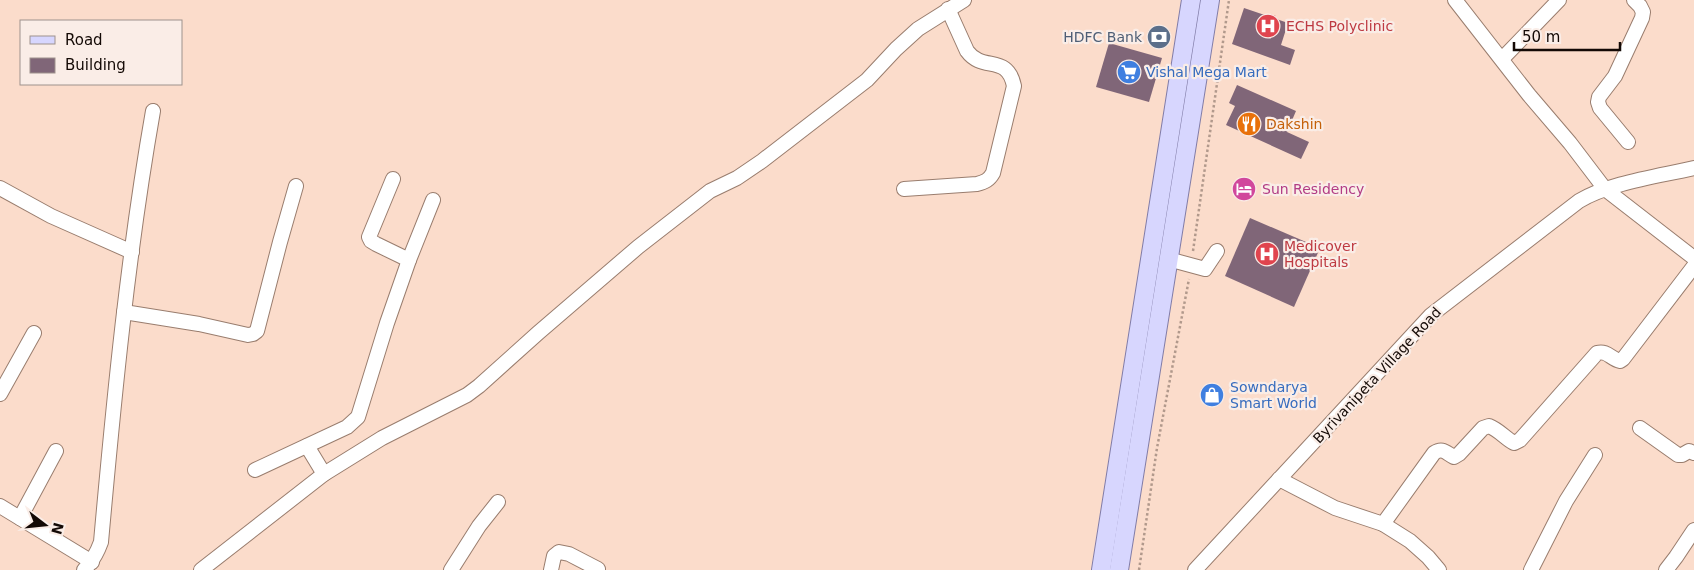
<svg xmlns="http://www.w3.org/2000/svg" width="1694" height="570" font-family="'DejaVu Sans',sans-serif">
  <rect width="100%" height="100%" fill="#fbdccb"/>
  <g fill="#806678">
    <path d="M1244,8L1288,23L1281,45L1295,50L1290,65L1232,44Z"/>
    <path d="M1109,43L1162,58L1149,102L1096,87Z"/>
    <path d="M1237,85L1296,111L1287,132L1309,142L1301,159L1226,125L1235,106L1229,103Z"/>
    <path d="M1250,218L1320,248L1294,307L1225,276Z"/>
  </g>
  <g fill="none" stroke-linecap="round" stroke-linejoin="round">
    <g stroke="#997d6e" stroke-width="16">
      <g id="minor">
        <path d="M1455,0L1529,95L1570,143L1605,189L1694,258"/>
        <path d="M1502,59L1559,0"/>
        <path d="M1628,142L1600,108L1598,102L1599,97L1615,76L1642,18L1643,12L1640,6L1634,0"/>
        <path d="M393,179L369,237L371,241L376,244L409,260"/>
        <path d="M0,188L51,216L132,252"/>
        <path d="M904,189L977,184C985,182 989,180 993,173L1014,86C1007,53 983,73 967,51L948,9"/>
        <path d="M1168,259L1205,269L1217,251"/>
        <path d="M124,312L199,324L248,335L253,334L257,331L280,242L296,186"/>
        <path d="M0,394L34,333"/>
        <path d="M1640,428L1678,455H1682L1689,451L1694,453"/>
        <path d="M307,446L324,474"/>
        <path d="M255,470L347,427L358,417L387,323L409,260L433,200"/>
        <path d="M1279,479L1335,508L1383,524L1410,541L1428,557L1439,570"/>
        <path d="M0,506L92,562"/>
        <path d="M20,518L56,451"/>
        <path d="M1383,524L1434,453C1443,447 1446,453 1454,457L1459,454L1483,428L1489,426C1499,430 1505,438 1514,443L1520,440L1597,353C1607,350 1611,359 1620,361L1623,359L1694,266"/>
        <path d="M84,570C93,561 97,553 101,542C114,397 128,253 153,111"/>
        <path d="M201,570L324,474L382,438L467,395L479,386L538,333L638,247L710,191L737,178L762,161L867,80L896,49L918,29L964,0"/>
        <path d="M451,570L479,526L498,502"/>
        <path d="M551,570L554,556L559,552L569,554L598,569"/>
        <path d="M1195,570L1431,315L1579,201C1608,183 1660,176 1694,168"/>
        <path d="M1531,570L1566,501L1595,455"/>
        <path d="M1666,570L1676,557L1694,530"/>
      </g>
    </g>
    <g stroke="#817ca7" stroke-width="20">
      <g id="major">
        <path d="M1101,570L1191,0"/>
        <path d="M1119,570L1210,0"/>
      </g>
    </g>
    <g stroke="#b1998c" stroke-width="2.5" stroke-dasharray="2.5 2.5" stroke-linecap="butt">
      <path d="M1193,251L1229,0"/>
      <path d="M1139,570L1157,448L1189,279"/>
    </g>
    <use href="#minor" stroke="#fff" stroke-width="14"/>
    <use href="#major" stroke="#d7d6fe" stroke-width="18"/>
  </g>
  <defs>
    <g id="hospital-disc" transform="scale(1.25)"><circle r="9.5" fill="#e0444e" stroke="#faede7"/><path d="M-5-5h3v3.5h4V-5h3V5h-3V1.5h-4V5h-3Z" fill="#fff"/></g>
    <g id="bank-disc" transform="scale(1.25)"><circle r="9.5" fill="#5c6f8a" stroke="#faede7"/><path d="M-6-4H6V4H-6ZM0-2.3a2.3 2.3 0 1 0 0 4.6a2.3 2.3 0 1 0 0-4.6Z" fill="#fff"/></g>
    <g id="supermarket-disc" transform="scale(1.25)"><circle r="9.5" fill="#3f7fe0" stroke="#faede7"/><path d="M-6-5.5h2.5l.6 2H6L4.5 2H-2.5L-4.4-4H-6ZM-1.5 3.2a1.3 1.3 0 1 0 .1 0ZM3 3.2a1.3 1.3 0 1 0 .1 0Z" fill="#fff"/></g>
    <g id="restaurant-disc" transform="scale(1.25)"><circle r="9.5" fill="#e8710a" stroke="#faede7"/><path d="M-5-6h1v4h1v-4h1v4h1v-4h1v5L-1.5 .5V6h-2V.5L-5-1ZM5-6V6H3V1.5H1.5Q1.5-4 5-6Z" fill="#fff"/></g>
    <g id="hotel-disc" transform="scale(1.25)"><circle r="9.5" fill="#d1479c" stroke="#faede7"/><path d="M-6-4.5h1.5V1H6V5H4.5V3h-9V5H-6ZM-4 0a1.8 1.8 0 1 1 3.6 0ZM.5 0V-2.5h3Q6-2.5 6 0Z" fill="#fff"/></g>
    <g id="shop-disc" transform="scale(1.25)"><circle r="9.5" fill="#3f7fe0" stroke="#faede7"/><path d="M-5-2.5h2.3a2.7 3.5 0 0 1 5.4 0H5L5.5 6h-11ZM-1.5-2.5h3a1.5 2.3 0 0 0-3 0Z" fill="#fff"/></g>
  </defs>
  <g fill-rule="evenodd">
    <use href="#hospital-disc" x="1268" y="26"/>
    <use href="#bank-disc" x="1159" y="37"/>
    <use href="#supermarket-disc" x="1129" y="72"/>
    <use href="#restaurant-disc" x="1249" y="124"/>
    <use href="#hotel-disc" x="1244" y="189"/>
    <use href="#hospital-disc" x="1267" y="254"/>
    <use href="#shop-disc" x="1212" y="395"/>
  </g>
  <g text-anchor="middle" stroke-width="4.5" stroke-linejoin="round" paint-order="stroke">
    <g font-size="14" fill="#be3a42" stroke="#faede7" text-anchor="start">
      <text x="1286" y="31">ECHS Polyclinic</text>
      <text x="1284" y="251">Medicover<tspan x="1284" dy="16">Hospitals</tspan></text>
    </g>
    <g font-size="14" fill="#4e5e75" stroke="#faede7" text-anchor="end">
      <text x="1142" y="42">HDFC Bank</text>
    </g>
    <g font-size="14" fill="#366cbe" stroke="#faede7" text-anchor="start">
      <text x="1146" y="77">Vishal Mega Mart</text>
      <text x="1230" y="392">Sowndarya<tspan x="1230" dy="16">Smart World</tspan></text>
    </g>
    <g font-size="14" fill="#c56008" stroke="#faede7" text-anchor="start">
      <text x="1266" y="129">Dakshin</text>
    </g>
    <g font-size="14" fill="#b23c85" stroke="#faede7" text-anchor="start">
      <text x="1262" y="194">Sun Residency</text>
    </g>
    <g font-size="14" fill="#130905" stroke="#faede7">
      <text transform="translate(1377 375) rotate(-47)" y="5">Byrivanipeta Village Road</text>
    </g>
  </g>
  <rect x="20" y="20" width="162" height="65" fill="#faede7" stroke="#9e928d"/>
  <rect x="30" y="36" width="25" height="8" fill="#d7d6fe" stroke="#9e928d"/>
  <text x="65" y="45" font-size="15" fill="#130905">Road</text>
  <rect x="30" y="58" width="25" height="15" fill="#806678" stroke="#9e928d"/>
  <text x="65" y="70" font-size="15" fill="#130905">Building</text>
  <g transform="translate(45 525) rotate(106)" stroke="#faede7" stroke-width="4" paint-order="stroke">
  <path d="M0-4L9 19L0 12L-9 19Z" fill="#130905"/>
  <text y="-8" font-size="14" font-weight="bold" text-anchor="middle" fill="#130905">N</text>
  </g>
  <path d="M1514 42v8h106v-8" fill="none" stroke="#130905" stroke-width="2.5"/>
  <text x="1522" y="42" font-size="15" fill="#130905" stroke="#faede7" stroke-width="4" paint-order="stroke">50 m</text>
</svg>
